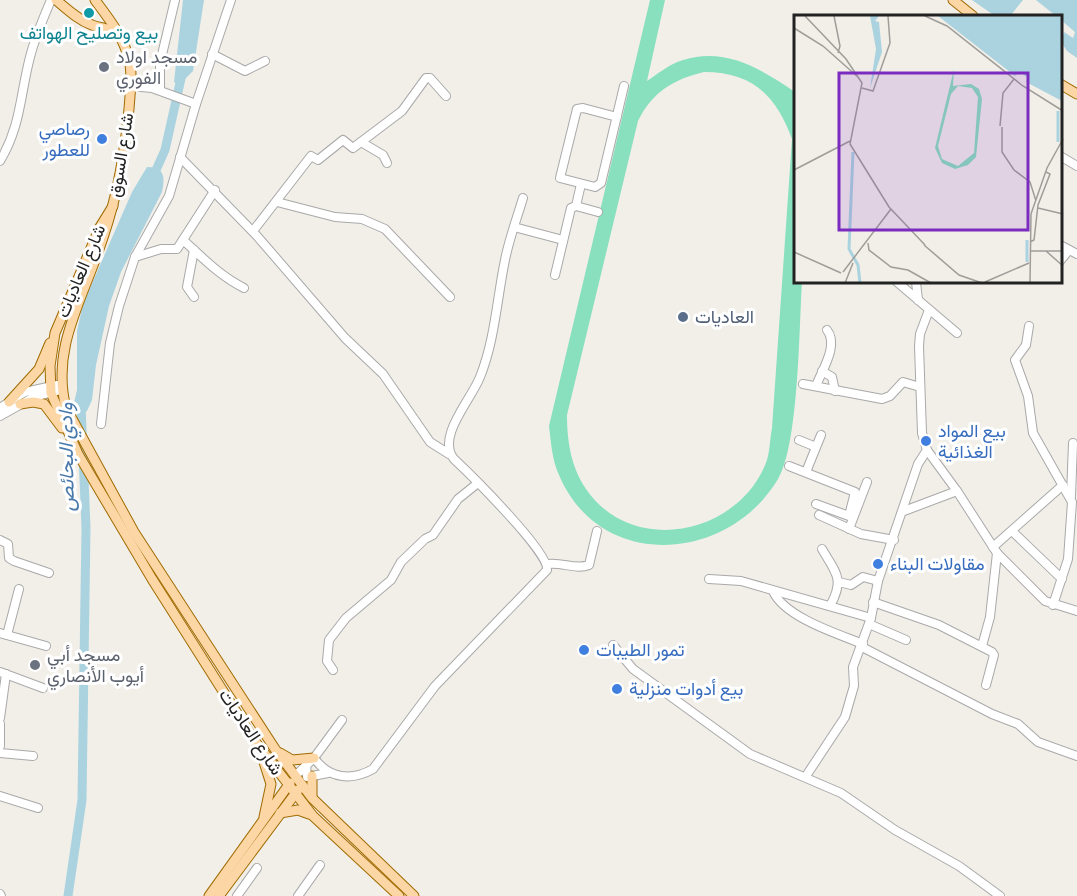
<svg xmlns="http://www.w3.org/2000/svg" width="1077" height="896" font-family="'PT Sans Narrow',Vazirmatn,sans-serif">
  <rect width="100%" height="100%" fill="#f2efe9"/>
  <path fill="#88e0be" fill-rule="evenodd" d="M650,0H665L647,81C658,74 669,64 683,60C726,47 761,69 795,92V282H802C799,327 799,444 778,479C728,563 600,572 559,475C552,460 551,442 549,426ZM704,72C752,72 776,95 792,139L772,428C770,438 770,450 767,460C741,534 633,558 586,489C571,467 567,441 567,415L638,121C652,92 674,79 704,72Z"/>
  <g fill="#aad3df">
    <path d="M183,0H204L193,71L179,85L174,82Z"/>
    <path d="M972,0H1023L1010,16H995Z"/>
    <path d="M1036,0H1077V58L1067,51L1061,42L1064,32L1073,38L1075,32L1061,20L1060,16H1056Z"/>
    <path d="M147,167C165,167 165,177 162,192L121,272L109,306L96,365L92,400L87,411L80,415L72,411L77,390V331L83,304L132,192Z"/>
  </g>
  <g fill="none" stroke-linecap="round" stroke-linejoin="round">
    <g stroke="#aad3df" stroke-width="9">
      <path d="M152,179L165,150L182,74"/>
      <path d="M68,896L82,800L86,528L81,405"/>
    </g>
    <g stroke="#a9a9a9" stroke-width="10">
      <g id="minor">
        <path d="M212,54L245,71L265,61"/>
        <path d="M131,86L152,88L196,104"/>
        <path d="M160,90V63L175,0"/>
        <path d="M617,117L583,108L577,109L560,178L595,187L601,183L624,86"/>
        <path d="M361,142L383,155L387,163"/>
        <path d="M1060,156L1077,166"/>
        <path d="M180,157L257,236L345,338L383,374L430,442L449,454"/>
        <path d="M0,161C21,126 20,95 30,57C35,37 43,19 51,0"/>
        <path d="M277,202L335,217L362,219L385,229L450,297"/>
        <path d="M576,206L581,184"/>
        <path d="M514,227L563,240"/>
        <path d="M253,231L311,156L318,160L343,140L353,148L402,111L426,78H430L446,96"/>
        <path d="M183,240C203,258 220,276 244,288"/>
        <path d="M1060,245L1077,254"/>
        <path d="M194,250L187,287L194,297"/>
        <path d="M135,257L161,249H177L215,190"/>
        <path d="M1060,261L1069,250"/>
        <path d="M555,275L571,208L576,206L598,212"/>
        <path d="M897,282L957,333"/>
        <path d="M916,282L918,300"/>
        <path d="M929,310L920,334L919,346L922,433L927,450L957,491L997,553L1045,601L1077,611"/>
        <path d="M1029,326L1026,345L1015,360L1028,396L1033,433L1072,502L1068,559L1053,605"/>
        <path d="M822,371L832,377L835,391"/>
        <path d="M803,384L882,399L890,396L903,382L920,387"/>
        <path d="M816,386C822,370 839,345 827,330"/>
        <path d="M0,408L25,392L57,385"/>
        <path d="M0,416L34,397L61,390"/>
        <path d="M101,424L110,343L119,306L135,257L169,196L196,104L231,0"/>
        <path d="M799,440L816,447"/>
        <path d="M789,466L855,492L849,516L816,504"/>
        <path d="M806,472L821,435"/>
        <path d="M1071,496L1073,443"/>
        <path d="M904,511L957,491"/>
        <path d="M819,515L861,534L894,540"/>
        <path d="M849,529L867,482"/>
        <path d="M1012,531L1062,579"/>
        <path d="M0,540L8,544L9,558L14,561L49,573"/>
        <path d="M993,547L1063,485"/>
        <path d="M822,549C836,573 845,579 830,606"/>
        <path d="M548,564C562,562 576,570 589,565L597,531"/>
        <path d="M709,579L741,581L871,618"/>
        <path d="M839,582L851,585L863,577L878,581"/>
        <path d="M773,591C784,617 838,634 863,644"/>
        <path d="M873,602L939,625L992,652L994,655L986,685"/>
        <path d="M869,624L906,640"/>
        <path d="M0,633L46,646"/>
        <path d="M7,635L19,589"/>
        <path d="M613,645L633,669L750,754L841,793L895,830L959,866L1000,896"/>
        <path d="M982,646L990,617L997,553"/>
        <path d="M862,647L992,714L1018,724L1038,742L1077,756"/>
        <path d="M333,670L327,661L329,640L346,618L391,580L401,562L425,539L433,535L458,499L478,483"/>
        <path d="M0,672L43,688"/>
        <path d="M0,718L6,674"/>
        <path d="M0,724V746"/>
        <path d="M0,753L33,756"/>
        <path d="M314,758C329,779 352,781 373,769L435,686L547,570C550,553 470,474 454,459C436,437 471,400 480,377C495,340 497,298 505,260C509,239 517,218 523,198"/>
        <path d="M306,765L307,777L328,773"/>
        <path d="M295,776L314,758L342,720"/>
        <path d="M806,776L845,717L854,686L853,667L871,618L878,581L918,464L927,450"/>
        <path d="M0,796L38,808"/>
        <path d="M0,894L1,896"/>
        <path d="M237,896L257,868"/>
        <path d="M298,896L320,865"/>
      </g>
    </g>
    <g stroke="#a06b00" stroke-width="11">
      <g id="major">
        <path d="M56,0C67,9 78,20 92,25C102,29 109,27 118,35"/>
        <path d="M95,0C109,19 123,36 129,59C133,74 130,93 129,109C123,169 114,212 92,268C74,315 53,357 66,408L134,532L275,749L312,798L414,896"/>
        <path d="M953,0L973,16"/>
        <path d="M1060,84L1077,94"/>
        <path d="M113,206L100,227L55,333L50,366L51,393L78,454L152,579L254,740L313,816L399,896"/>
        <path d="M9,402L39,369L50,343"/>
        <path d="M20,404L33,402L44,404L62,428"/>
        <path d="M280,753L292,760L314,758"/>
        <path d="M263,759L271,784L264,817"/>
        <path d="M312,796V776"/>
        <path d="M280,813L298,810L309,814"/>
        <path d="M209,896L290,783"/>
        <path d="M219,896L298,790"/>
      </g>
    </g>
    <use href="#minor" stroke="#fff" stroke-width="8"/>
    <use href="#major" stroke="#fcd6a4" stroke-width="9"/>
  </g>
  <circle fill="#0f9aa8" stroke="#fff" stroke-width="2" cx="89" cy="13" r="6"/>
  <g fill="#6b7280" stroke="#fff" stroke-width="2">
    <circle cx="104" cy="67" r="6"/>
    <circle cx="35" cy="665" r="6"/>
  </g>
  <g fill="#3f7fe0" stroke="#fff" stroke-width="2">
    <circle cx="102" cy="139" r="6"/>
    <circle cx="926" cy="441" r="6"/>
    <circle cx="878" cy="564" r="6"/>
    <circle cx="584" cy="650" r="6"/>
    <circle cx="617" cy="689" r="6"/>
  </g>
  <circle fill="#5c6f8a" stroke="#fff" stroke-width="2" cx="683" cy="317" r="6"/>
  <g text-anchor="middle" stroke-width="6" stroke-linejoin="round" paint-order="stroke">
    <g font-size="18" fill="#0d838f" stroke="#fff">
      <text x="89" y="39">بيع وتصليح الهواتف</text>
    </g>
    <g font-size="18" fill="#5b616d" stroke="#fff" text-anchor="start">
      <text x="116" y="63">مسجد اولاد<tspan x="116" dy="21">الفوري</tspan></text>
      <text x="47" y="661">مسجد أبي<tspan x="47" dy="21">أيوب الأنصاري</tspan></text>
    </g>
    <g font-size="18" fill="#366cbe" stroke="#fff" text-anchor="start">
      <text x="90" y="135" text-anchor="end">رصاصي<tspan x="90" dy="21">للعطور</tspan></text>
      <text x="938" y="437">بيع المواد<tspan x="938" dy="21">الغذائية</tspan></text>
      <text x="890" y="570">مقاولات البناء</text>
      <text x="596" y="656">تمور الطيبات</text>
      <text x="629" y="695">بيع أدوات منزلية</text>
    </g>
    <g font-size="18" fill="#222" stroke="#fff">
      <text transform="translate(121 155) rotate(-81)" y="6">شارع السوق</text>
      <text transform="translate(81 271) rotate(-67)" y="6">شارع العاديات</text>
      <text transform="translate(251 732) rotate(56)" y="6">شارع العاديات</text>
    </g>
    <g font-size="18" fill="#4e5e75" stroke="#fff" text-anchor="start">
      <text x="695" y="323">العاديات</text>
    </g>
    <g font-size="20" font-style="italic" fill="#4a7aab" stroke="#fff">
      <text transform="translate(66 457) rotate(-91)" y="7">وادي البحائص</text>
    </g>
  </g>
  <g transform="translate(794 15)">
    <rect width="268" height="268" fill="#f2efe9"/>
    <path d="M160,54L159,71L177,69L185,74L188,84L182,142L174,150L161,154L148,148L141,133ZM164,71L178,73L184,82L180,138L164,151L148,144L144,131L157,79Z" fill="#88e0be" fill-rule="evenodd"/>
    <path d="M76,1H85L81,6L85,7L88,37L76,73L82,34ZM144,1H268V86L232,67L234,63L226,57L221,61Z" fill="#aad3df"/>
    <path fill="none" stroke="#aad3df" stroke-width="3" d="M264,96V127M59,137L55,234L64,250L66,268M233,247V225"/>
    <path fill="none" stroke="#9f9d99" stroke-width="1.5" d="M11,1L52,44L68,68L56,129L95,192L131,230M40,1L46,31L44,38M131,1L153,11L229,71L269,96M0,13L29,31L65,63M68,73L79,76L96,28L94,1M206,111L209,78L220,64M208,112V137L220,155L236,167L242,186M0,155L56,126M244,193L269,199M236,227L240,225L244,190L256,159L252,157M74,228L75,235L97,252L114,255L137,268M130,230L165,260L188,268M236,236H269M252,236L269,251M0,237L47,258M49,257L97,194M191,267L235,248M51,268L59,248M236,268L237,199L253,153L269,124"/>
    <path fill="#7b2cbf" fill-opacity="0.15" stroke="#7b2cbf" stroke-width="3" d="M45,58H234V215H45Z"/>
    <rect width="268" height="268" fill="none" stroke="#222" stroke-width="3"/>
  </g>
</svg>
